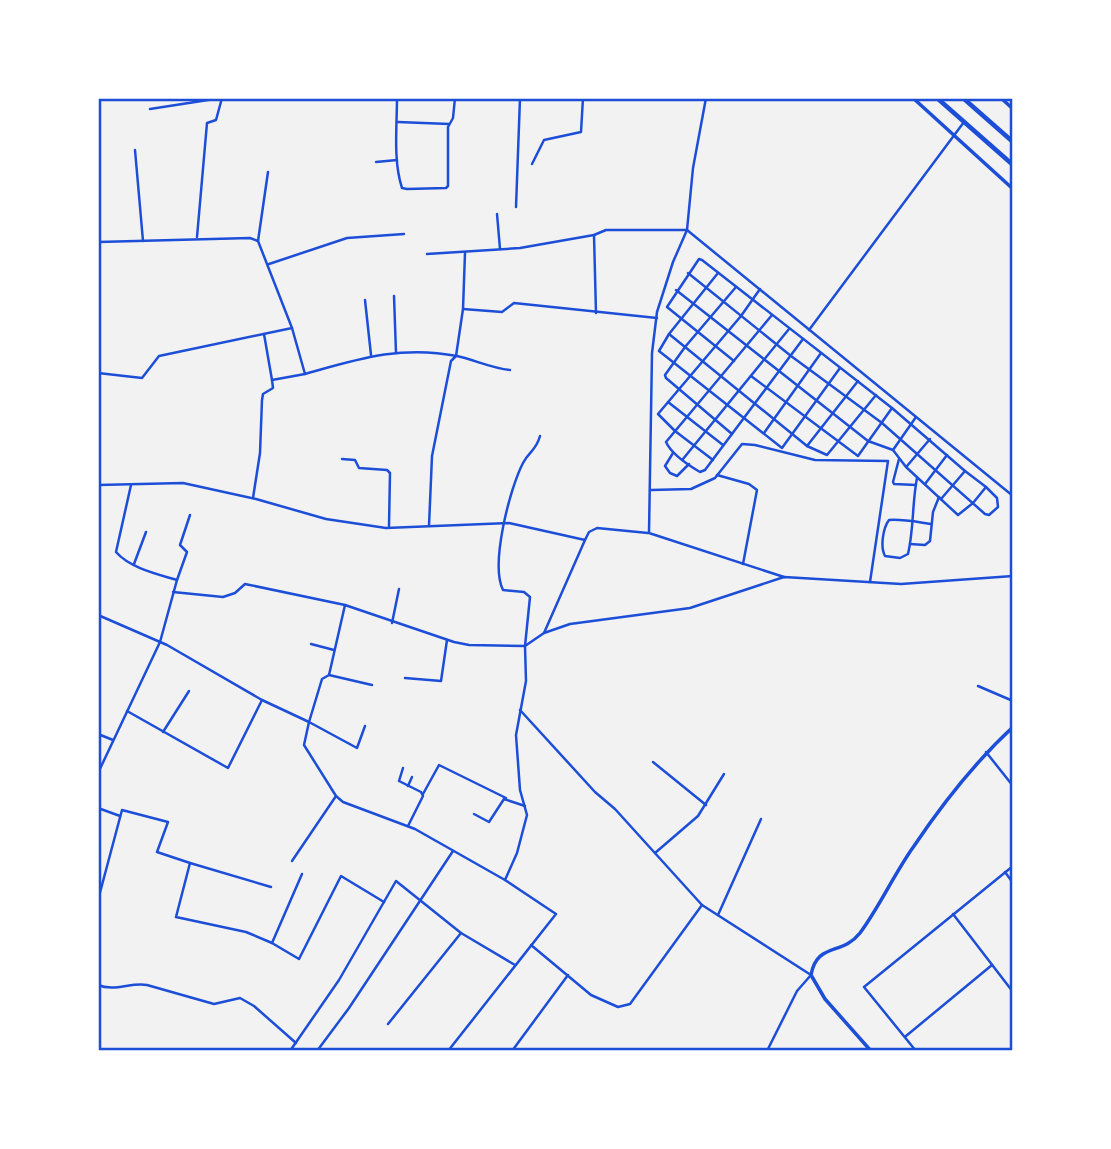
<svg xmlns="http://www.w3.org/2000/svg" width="1111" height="1149" font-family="Overpass,sans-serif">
  <rect width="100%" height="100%" fill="#f2f2f2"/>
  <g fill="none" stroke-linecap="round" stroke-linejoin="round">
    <g stroke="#1d4ed8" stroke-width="2.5">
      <path d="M397,98C397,126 393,161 402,188L407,189L446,188L448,186V127L453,118L455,98"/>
      <path d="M706,98L693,168L687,230L673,262L657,312L652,353L649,533L784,577"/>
      <path d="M150,109L221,98H265"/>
      <path d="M398,122L449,124"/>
      <path d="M135,150L143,241"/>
      <path d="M376,162L397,160"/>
      <path d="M532,164L544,140L581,132L583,98"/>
      <path d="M516,207L520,98"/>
      <path d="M497,214L500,249"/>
      <path d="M594,235L596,313"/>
      <path d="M197,237L207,123L216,120L222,98"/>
      <path d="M98,242L250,238L258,241"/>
      <path d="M427,254L520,248L594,235L606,230H687L1013,496"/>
      <path d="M269,264L347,238L404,234"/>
      <path d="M718,273L669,334L659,351L782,448L840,368"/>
      <path d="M676,290L868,441L893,450L906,467L958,515L973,503L986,487L997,498L998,507L989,515L985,514L882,423L791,356L688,273"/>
      <path d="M394,296L396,353"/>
      <path d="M365,300L371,355"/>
      <path d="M463,309L502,312L514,303L657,318"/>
      <path d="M772,315L666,442C671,453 688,465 700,472L705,470L803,339"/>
      <path d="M292,328L305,374C358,359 401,345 457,356C475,360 491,368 510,370"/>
      <path d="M809,330L964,122"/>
      <path d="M264,334L272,380L305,374"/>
      <path d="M669,334L807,446L827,455L876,395"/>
      <path d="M734,361L667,307L699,259L702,260L892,408L965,471L941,499"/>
      <path d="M98,373L142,378L159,356L292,328L258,241L268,172"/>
      <path d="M751,376L858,456L892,408"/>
      <path d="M668,402L723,445"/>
      <path d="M764,433L821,353"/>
      <path d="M732,434L666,378L665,375L685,347L736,287"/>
      <path d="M807,446L858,381"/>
      <path d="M893,450L916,417"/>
      <path d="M673,453L665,466L670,473L677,476L689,464"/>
      <path d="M342,459L355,460L359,468L387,470L390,473L389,526"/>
      <path d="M683,459L789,329"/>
      <path d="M899,459L893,482L894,484L916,485"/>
      <path d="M713,460L675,431L658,414L741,316L760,289"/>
      <path d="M907,466L930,439"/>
      <path d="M965,471L986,487"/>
      <path d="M717,475L749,484L757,490L743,564"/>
      <path d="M917,478C912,503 914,529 908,554L900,558L885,556C880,547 883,528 889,520C903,519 917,522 931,524"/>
      <path d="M925,484L947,455"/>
      <path d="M98,485L183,483L256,499L326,519L386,528L509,523L585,540L589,532L597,528L648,533"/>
      <path d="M131,485L116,552C130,568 157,574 177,580"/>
      <path d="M651,490L691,489L715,478L742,444L755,445L815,460L888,461L870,582"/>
      <path d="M253,498L260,453L262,400L263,394L273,388L272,380"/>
      <path d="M429,526L432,456L451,361L456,356L463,309L465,253"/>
      <path d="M910,544L925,545L930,541L933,512L939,497"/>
      <path d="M134,564L146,532"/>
      <path d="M173,592L223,597L235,593L245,584L345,605L454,642L469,645L525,646L544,633L570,624L690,608L784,577L901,584L1013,576"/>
      <path d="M345,605L329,675L322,679L309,722L357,748L365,726"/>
      <path d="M98,615L167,645L262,700L309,722L304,745L336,796L343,802L415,829L505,880"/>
      <path d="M392,623L399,589"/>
      <path d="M544,633L585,540"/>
      <path d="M311,644L334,650"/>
      <path d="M329,675L372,685"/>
      <path d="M405,678L441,681L447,640"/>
      <path d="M978,686L1013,701"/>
      <path d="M520,710L595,792L615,809L702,905L811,975L797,991L767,1051"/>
      <path d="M127,711L228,768L262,700"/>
      <path d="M163,732L189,691"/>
      <path d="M98,734L113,740"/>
      <path d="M986,752L1013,786"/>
      <path d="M653,762L706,805"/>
      <path d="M403,768L399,781L421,792L423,796L408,826"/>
      <path d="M98,773L160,642L177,580L187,552L180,545L190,515"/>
      <path d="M408,786L412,777"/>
      <path d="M423,794L439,765L506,798"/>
      <path d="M98,808L120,816"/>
      <path d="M474,814L489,822L504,799L525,806"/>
      <path d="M655,853L698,816L724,774"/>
      <path d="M292,861L336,796"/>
      <path d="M190,863L271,887"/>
      <path d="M1005,872L1013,883"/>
      <path d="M98,900L122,810L168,822L157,852L190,863L176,917L246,932L272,943L299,959L341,876L384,902"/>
      <path d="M953,914L1013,992"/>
      <path d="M718,915L761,819"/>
      <path d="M272,943L302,874"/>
      <path d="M531,945L591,995L618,1007L630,1004L702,905"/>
      <path d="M98,985C114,992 131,982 147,985L214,1004L240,998L254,1006L296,1043"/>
      <path d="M388,1024L461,933"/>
      <path d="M906,1036L992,965"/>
      <path d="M290,1051L339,980L396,881L461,933L515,965"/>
      <path d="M317,1051L349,1008L453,851"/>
      <path d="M448,1051L556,914L505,880L517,853L527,815L520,790L516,735L526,681L525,646L530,597L524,592L503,590C490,564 510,488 523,463C529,451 536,451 540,436"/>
      <path d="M512,1051L568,975"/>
      <path d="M916,1051L864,987L1013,866"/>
    </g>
    <g stroke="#1d4ed8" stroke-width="3.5">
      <path d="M913,98L1013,189"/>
      <path d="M1001,98L1013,109"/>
      <path d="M871,1051L825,999L811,975C817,942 842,956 860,933C880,906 894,874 914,846C943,803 975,762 1013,727"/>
    </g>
    <g stroke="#1d4ed8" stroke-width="4.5">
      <path d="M937,98L1013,165"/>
      <path d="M963,98L1013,142"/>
    </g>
  </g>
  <rect width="1111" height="1149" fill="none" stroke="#ffffff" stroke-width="200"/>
  <rect x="100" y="100" width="911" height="949" fill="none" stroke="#1d4ed8" stroke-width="2.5"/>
</svg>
